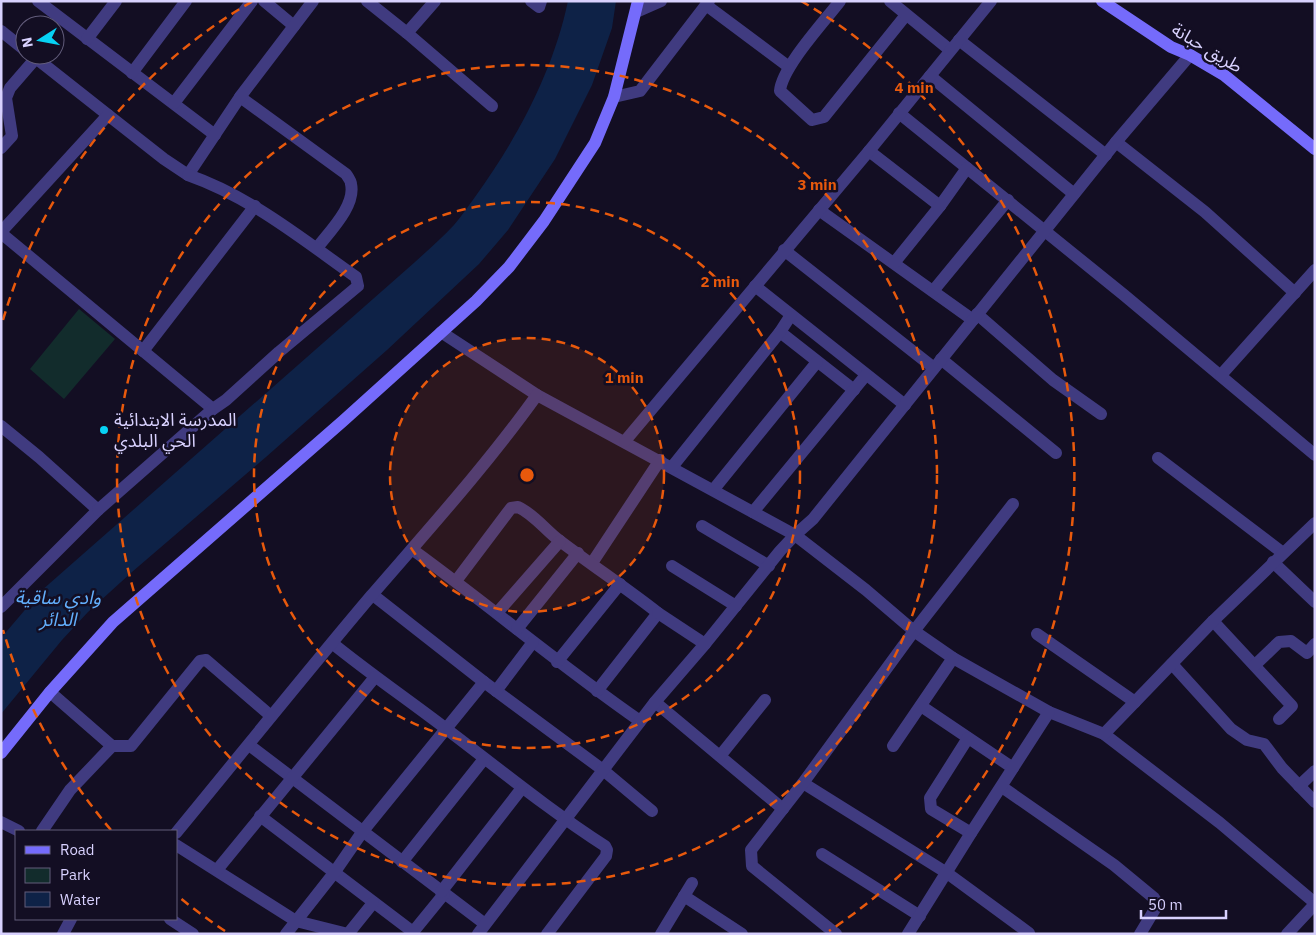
<svg xmlns="http://www.w3.org/2000/svg" width="1316" height="935" font-family="'IBM Plex Sans','Noto Sans Arabic',sans-serif">
  <rect width="100%" height="100%" fill="#130e23"/>
  <path fill="#122c2c" d="M79,309L115,339L64,399L30,369Z"/>
  <path fill="#0e2247" d="M568,1H616L612,28L592,85L555,159L508,230L479,264L387,350L266,457L132,572L88,612L62,640L1,714V638L41,591L415,262C428,250 442,238 454,225C462,216 468,206 475,197C517,139 553,72 568,1Z"/>
  <g fill="none" stroke-linecap="round" stroke-linejoin="round">
    <g stroke="#403b80" stroke-width="12">
      <path d="M38,1L215,135"/>
      <path d="M264,1L294,26"/>
      <path d="M367,1L407,33L492,106"/>
      <path d="M531,1L539,7L541,1"/>
      <path d="M840,1C824,22 782,67 780,91L812,120L824,117L906,15"/>
      <path d="M890,1L950,50"/>
      <path d="M706,5L789,67"/>
      <path d="M636,12L661,1"/>
      <path d="M1,31L25,50"/>
      <path d="M407,33L435,1"/>
      <path d="M87,39L116,1"/>
      <path d="M959,40L1106,155"/>
      <path d="M32,55L108,115"/>
      <path d="M132,73L186,1"/>
      <path d="M930,76L1074,194"/>
      <path d="M240,97L346,174C348,177 351,181 351,184C356,206 329,232 317,248"/>
      <path d="M614,97L640,91L709,1"/>
      <path d="M174,103L252,1"/>
      <path d="M899,113L1124,295L1315,455"/>
      <path d="M1116,142L1205,212L1295,293"/>
      <path d="M1,148L12,136L6,98L10,88L36,58"/>
      <path d="M869,151L940,206"/>
      <path d="M819,210L973,320"/>
      <path d="M1,232L108,115L164,159L188,175L240,97L313,1"/>
      <path d="M1,233L213,409"/>
      <path d="M784,250L934,368"/>
      <path d="M894,263L940,206L967,168"/>
      <path d="M755,286L905,405"/>
      <path d="M933,291L1008,200"/>
      <path d="M977,314L1053,380L1101,414"/>
      <path d="M441,332L537,395L795,535L866,590L914,631L953,658L1049,712L1104,734L1220,823L1315,903"/>
      <path d="M780,332L854,390"/>
      <path d="M143,351L255,206"/>
      <path d="M941,359L1056,453"/>
      <path d="M1221,375L1315,270"/>
      <path d="M1,426L39,457L98,510L1,607"/>
      <path d="M625,441L869,151L991,1"/>
      <path d="M1158,458L1283,553"/>
      <path d="M672,467L780,332L791,315"/>
      <path d="M714,489L817,362"/>
      <path d="M98,510L213,409L226,400L279,352L358,286L356,277C302,239 251,197 188,175"/>
      <path d="M753,512L866,375"/>
      <path d="M702,526L769,566"/>
      <path d="M413,550C490,606 562,667 640,721"/>
      <path d="M1273,562L1315,602"/>
      <path d="M592,563L660,460"/>
      <path d="M672,566L736,606"/>
      <path d="M456,581L511,508L518,507C534,514 546,531 560,541C593,566 626,588 658,613L597,691"/>
      <path d="M373,595L484,682L603,770L652,811"/>
      <path d="M497,613L560,541"/>
      <path d="M658,613L705,644"/>
      <path d="M1213,621L1292,706L1279,719"/>
      <path d="M517,629L578,553"/>
      <path d="M1037,634L1135,702"/>
      <path d="M332,643C369,673 407,699 445,728C498,768 549,810 605,846L607,850L606,856L547,934"/>
      <path d="M557,662L620,584"/>
      <path d="M1172,664L1231,729L1247,740L1264,744L1282,768L1315,802"/>
      <path d="M1255,665L1279,642L1291,641L1307,653L1315,644"/>
      <path d="M496,691L533,642"/>
      <path d="M50,692L112,746"/>
      <path d="M655,702L783,809"/>
      <path d="M921,706L1013,768"/>
      <path d="M1104,734L1213,621L1315,523"/>
      <path d="M968,738L930,798L931,809L971,833"/>
      <path d="M249,745L485,924"/>
      <path d="M893,746L953,658"/>
      <path d="M720,756L765,700"/>
      <path d="M803,783L947,873L1029,933"/>
      <path d="M1299,786L1315,771"/>
      <path d="M1002,787L1114,865L1154,898L1158,904L1140,934"/>
      <path d="M260,816L413,932L444,894"/>
      <path d="M1,822L19,831"/>
      <path d="M42,831L70,790L112,746H131L200,661L206,660L271,716"/>
      <path d="M176,833C241,754 305,674 371,596C428,530 486,466 537,395"/>
      <path d="M176,845L296,921L348,934"/>
      <path d="M822,854L920,916"/>
      <path d="M402,862L484,759"/>
      <path d="M217,870L375,677"/>
      <path d="M441,892L522,788"/>
      <path d="M684,896L742,934"/>
      <path d="M170,919L193,934"/>
      <path d="M63,934L71,919"/>
      <path d="M286,934L334,873L363,831L484,682"/>
      <path d="M348,934L373,903"/>
      <path d="M478,934L655,702L705,644L780,551L795,535L813,519L1116,142L1190,55"/>
      <path d="M661,934L692,883"/>
      <path d="M836,934L752,866L751,850L803,783L914,631L1013,504"/>
      <path d="M908,934L971,833L1049,712"/>
      <path d="M1287,934L1315,904"/>
    </g>
    <g stroke="#756bfb" stroke-width="12">
      <path d="M1102,1L1171,47L1190,55L1224,75L1315,149"/>
      <path d="M1,753L50,692L113,622L343,421L476,301L509,267L544,221L595,143L614,97L638,1"/>
    </g>
  </g>
  <circle cx="527" cy="475" r="137" fill="#e8590c" fill-opacity=".12"/>
  <g fill="none" stroke="#e8590c" stroke-width="2.5" stroke-dasharray="9 6">
    <circle cx="527" cy="475" r="137"/>
    <circle cx="527" cy="475" r="273"/>
    <circle cx="527" cy="475" r="410"/>
    <path d="M225 931A547 547 0 0 1 179 897M111 830A547 547 0 0 1 3 630M3 320A547 547 0 0 1 253 1M801 1A547 547 0 0 1 829 931"/>
  </g>
  <circle fill="#07d2f4" stroke="#130e23" stroke-width="2" cx="104" cy="430" r="5"/>
  <g text-anchor="middle" stroke-width="5" stroke-linejoin="round" paint-order="stroke">
    <g font-size="18" fill="#d8d1fe" stroke="#130e23">
      <text transform="translate(1207 48) rotate(31)" y="6">طريق حبانة</text>
    </g>
    <g font-size="18" fill="#d8d1fe" stroke="#130e23" text-anchor="start">
      <text x="114" y="426">المدرسة الابتدائية<tspan x="114" dy="21">الحي البلدي</tspan></text>
    </g>
    <g font-size="19" font-style="italic" fill="#62aefb" stroke="#130e23">
      <text x="58" y="604">وادي ساقية<tspan x="58" dy="22">الدائر</tspan></text>
    </g>
  </g>
  <circle cx="527" cy="475" r="8" fill="#e8590c" stroke="#130e23" stroke-width="2.5"/>
  <g font-size="15" text-anchor="middle" font-weight="bold" fill="#e8590c" stroke="#130e23" stroke-width="5" stroke-linejoin="round" paint-order="stroke">
    <text x="914" y="93">4 min</text>
    <text x="817" y="190">3 min</text>
    <text x="720" y="287">2 min</text>
    <text x="624" y="383">1 min</text>
  </g>
  <rect width="1316" height="935" fill="none" stroke="#d8d1fe" stroke-width="5"/>
  <rect x="15" y="830" width="162" height="90" fill="#130e23" stroke="#625c7b"/>
  <rect x="25" y="846" width="25" height="8" fill="#756bfb" stroke="#625c7b"/>
  <text x="60" y="855" font-size="15" fill="#d8d1fe">Road</text>
  <rect x="25" y="868" width="25" height="15" fill="#122c2c" stroke="#625c7b"/>
  <text x="60" y="880" font-size="15" fill="#d8d1fe">Park</text>
  <rect x="25" y="892" width="25" height="15" fill="#0e2247" stroke="#625c7b"/>
  <text x="60" y="905" font-size="15" fill="#d8d1fe">Water</text>
  <g transform="translate(40 40) rotate(259)"><circle r="24" fill="#130e23" stroke="#625c7b"/>
  <path d="M0-4L9 19L0 12L-9 19Z" fill="#07d2f4"/>
  <text y="-8" font-size="14" font-weight="bold" text-anchor="middle" fill="#d8d1fe">N</text>
  </g>
  <path d="M1141 910v8h85v-8" fill="none" stroke="#d8d1fe" stroke-width="2.5"/>
  <text x="1148" y="910" font-size="15" fill="#d8d1fe" stroke="#130e23" stroke-width="4" paint-order="stroke">50 m</text>
</svg>
